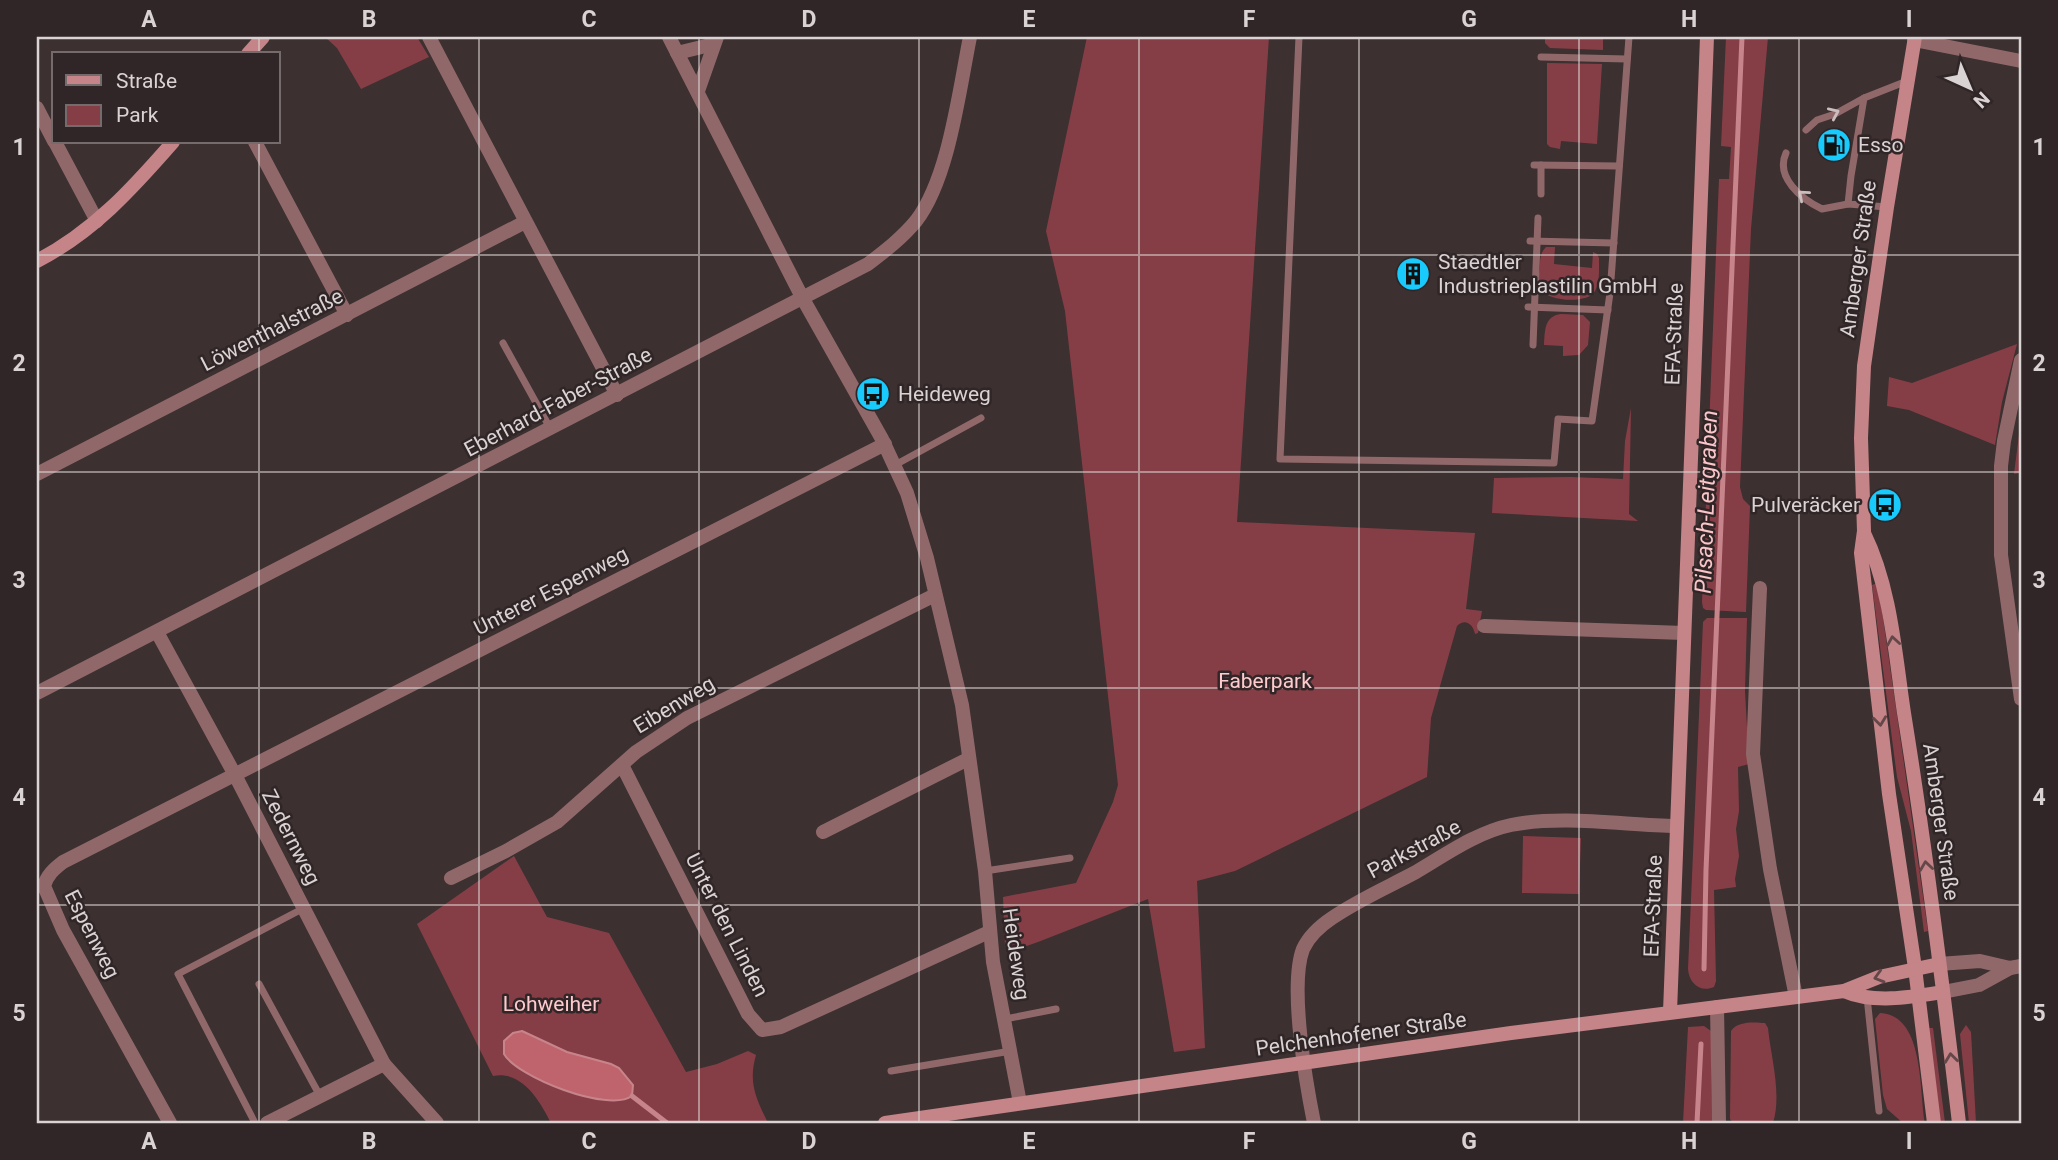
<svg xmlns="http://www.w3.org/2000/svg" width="2058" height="1160" font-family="Roboto,sans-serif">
  <rect width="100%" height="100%" fill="#3c3030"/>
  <g fill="#863e46">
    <path d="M325,37H417L429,57L361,89L337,48Z"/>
    <path d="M1087,37H1269L1237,522L1475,533L1466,609L1482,611L1478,633L1475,634C1473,624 1465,618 1457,626L1431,718L1427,777L1235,871L1197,881L1205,1048L1174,1052L1148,899L1038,942L1015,950L1005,947L1003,897L1076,883L1113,802L1118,785L1065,311L1046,231Z"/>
    <path d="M1545,37H1603V50L1550,48L1545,43Z"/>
    <path d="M1726,37H1768L1751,229L1740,487L1743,499L1750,506L1746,612L1706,610L1703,608L1702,602L1719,179H1729L1731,147L1721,146Z"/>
    <path d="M1547,63L1602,64L1597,144L1561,141L1560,149L1550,147L1547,144Z"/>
    <path d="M1546,247H1555L1554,264L1592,268L1593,252L1597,254L1599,258C1599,268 1600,282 1595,291C1589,304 1547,302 1541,289C1537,283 1539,274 1540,267C1540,259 1540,253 1546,247Z"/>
    <path d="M1561,314L1583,315L1590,322L1588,345L1579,355L1563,356V346L1544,345C1545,331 1544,316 1561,314Z"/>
    <path d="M2017,344L2002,402L1995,445L1909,410L1887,406L1889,377L1912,383Z"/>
    <path d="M1631,408L1629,514L1638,521L1492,513L1494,478L1571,477L1623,479L1625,441Z"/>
    <path d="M2021,419V473L2014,474Z"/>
    <path d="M1878,583L1928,931L1924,932L1911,831L1897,777L1872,585Z"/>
    <path d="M1707,618H1747L1745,691L1749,764L1738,767L1739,811L1736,829L1739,856L1735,879L1736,887L1714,890L1716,981L1714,987C1700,993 1689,983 1688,969L1703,622Z"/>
    <path d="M1523,836L1581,838L1579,894L1522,893Z"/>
    <path d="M514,856L547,917L609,933L686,1072L717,1064L748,1051L756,1055C748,1083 756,1098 768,1123H551C540,1101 522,1070 493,1076L417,924Z"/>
    <path d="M1880,1013C1925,1015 1919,1092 1925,1123H1903L1887,1109L1883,1095L1875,1019Z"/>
    <path d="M1765,1023L1768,1028C1771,1058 1782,1094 1773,1123H1733L1730,1119L1731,1031C1737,1021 1754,1022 1765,1023Z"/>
    <path d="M1966,1025L1971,1032L1976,1123H1969L1960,1034Z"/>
    <path d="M1704,1026L1711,1031L1712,1123H1683L1688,1027Z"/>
    <path d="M1928,1028H1933L1945,1123H1940Z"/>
  </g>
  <path fill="#bf636c" stroke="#c7858b" stroke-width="2" d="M522,1031L567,1052L611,1064L619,1068L633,1085L632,1096C608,1113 517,1077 504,1054V1041L513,1033Z"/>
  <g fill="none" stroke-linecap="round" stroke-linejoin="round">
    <g stroke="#c7858b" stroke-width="5">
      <path d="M1704,969L1706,870L1742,37"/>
      <path d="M632,1096L667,1123"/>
      <path d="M1697,1123L1701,1044"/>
    </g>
    <g stroke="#91686a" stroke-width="7">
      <path d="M1299,37L1280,459L1554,463L1558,419L1592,421L1610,293L1629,37"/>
      <path d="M1541,57L1627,59"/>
      <path d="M1806,130L1817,120L1835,114L1864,98"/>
      <path d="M1786,153C1775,177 1801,199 1822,209L1848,204"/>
      <path d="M1534,165L1619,166"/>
      <path d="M1541,194V165"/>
      <path d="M1887,207L1848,204L1851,176L1864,98L1907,81"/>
      <path d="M1530,241L1614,243"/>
      <path d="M1528,307L1608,310"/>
      <path d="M503,343L550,428"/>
      <path d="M1533,345L1538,218"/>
      <path d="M895,465L981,418"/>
      <path d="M985,871L1070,858"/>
      <path d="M259,984L320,1096"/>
      <path d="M1867,997L1879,1111"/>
      <path d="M1005,1019L1056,1009"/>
      <path d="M891,1071L1011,1051"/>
      <path d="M255,1123L178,974L304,908"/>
    </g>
    <g stroke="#91686a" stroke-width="14">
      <path d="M429,37L617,395"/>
      <path d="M669,37L803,299L882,439L907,493L927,558L962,705L985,871L993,962L1020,1103"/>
      <path d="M1914,40L2021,61"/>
      <path d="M677,53L714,44"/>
      <path d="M698,91L717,37"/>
      <path d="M37,108L54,141"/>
      <path d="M55,142L97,221"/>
      <path d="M255,142L347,315"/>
      <path d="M2021,360L2004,441L2001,466V555L2021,699"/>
      <path d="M37,474L525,222"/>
      <path d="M1760,588L1753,754L1770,869L1796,997"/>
      <path d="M1484,626L1684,633"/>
      <path d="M157,632L235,775L384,1064L437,1123"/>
      <path d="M37,693L868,264C885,251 902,238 916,221C949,178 959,91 970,37"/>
      <path d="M622,765L748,1014L762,1030L781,1027L989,932"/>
      <path d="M823,832L968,759"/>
      <path d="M451,878L506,851L557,822L636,752L687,718L935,595"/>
      <path d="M1939,964L1980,961L2010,968L2021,966"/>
      <path d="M1943,992L1979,985L2010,968"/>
      <path d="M1717,1007L1719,1123"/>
      <path d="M170,1123L63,930L44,886C47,875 54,869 63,862L885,444"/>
      <path d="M267,1123L384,1064"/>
      <path d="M1314,1123C1306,1083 1289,986 1303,949C1309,936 1320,926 1332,918C1358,900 1388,887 1416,872C1445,855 1477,832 1511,825C1562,815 1624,825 1676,826"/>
    </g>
    <g stroke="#c48488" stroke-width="14">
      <path d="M1915,37L1887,207L1864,366L1861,438L1864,531L1861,553L1889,794L1915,968L1934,1123"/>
      <path d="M248,54L263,37"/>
      <path d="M37,261C93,232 132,189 173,142"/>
      <path d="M1864,533C1891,588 1895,653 1904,713C1926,849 1943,986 1959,1123"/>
      <path d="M1844,991C1874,1004 1912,997 1943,992"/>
      <path d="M1670,1012L1707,37"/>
      <path d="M885,1123L1511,1033L1844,991L1879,977L1939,964"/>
    </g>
  </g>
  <defs><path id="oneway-chevron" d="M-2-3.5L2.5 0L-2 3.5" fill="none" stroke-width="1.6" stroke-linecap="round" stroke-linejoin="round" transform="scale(1.75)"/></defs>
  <g stroke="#cbbebe">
    <use href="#oneway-chevron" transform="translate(1834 113) rotate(-24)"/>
    <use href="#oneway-chevron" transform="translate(1803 195) rotate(-139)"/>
  </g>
  <g stroke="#644749">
    <use href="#oneway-chevron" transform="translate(1893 641) rotate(-99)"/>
    <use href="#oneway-chevron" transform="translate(1880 721) rotate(83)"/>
    <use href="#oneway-chevron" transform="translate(1926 866) rotate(-98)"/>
    <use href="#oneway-chevron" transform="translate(1879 977) rotate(164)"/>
    <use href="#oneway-chevron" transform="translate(1951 1058) rotate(-97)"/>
  </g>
  <path fill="none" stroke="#dad3d3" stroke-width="2" stroke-opacity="0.55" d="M259,37V54M479,37V1123M699,37V1123M919,37V1123M1139,37V1123M1359,37V1123M1579,37V1123M1799,37V1123M259,142V1123M37,255H2021M37,472H2021M37,688H2021M37,905H2021"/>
  <defs>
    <g id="fuel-disc" transform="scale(1.75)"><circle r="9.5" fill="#19cafc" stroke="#312627"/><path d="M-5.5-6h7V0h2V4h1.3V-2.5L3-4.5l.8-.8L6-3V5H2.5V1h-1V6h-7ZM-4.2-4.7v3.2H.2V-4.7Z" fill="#111"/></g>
    <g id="building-disc" transform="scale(1.75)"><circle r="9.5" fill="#19cafc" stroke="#312627"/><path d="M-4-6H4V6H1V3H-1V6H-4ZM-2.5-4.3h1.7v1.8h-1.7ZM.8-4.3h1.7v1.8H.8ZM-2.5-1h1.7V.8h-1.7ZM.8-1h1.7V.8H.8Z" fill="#111"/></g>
    <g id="bus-disc" transform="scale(1.75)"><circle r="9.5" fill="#19cafc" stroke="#312627"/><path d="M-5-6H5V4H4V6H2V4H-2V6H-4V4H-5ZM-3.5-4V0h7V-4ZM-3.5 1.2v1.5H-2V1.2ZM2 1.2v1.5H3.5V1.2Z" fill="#111"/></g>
  </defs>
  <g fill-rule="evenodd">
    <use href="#fuel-disc" x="1834" y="145"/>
    <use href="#building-disc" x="1413" y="274"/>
    <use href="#bus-disc" x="873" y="394"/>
    <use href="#bus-disc" x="1885" y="505"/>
  </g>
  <g text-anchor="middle" stroke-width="5" stroke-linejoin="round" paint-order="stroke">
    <g font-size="21" fill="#dad3d3" stroke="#312627" text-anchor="start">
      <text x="1858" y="152">Esso</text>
      <text x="1438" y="269">Staedtler<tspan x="1438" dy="24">Industrieplastilin GmbH</tspan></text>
      <text x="898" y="401">Heideweg</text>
      <text x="1860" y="512" text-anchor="end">Pulveräcker</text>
    </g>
    <g font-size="21" fill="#dad3d3" stroke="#312627">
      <text transform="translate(1858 259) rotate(-82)" y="7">Amberger Straße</text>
      <text transform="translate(272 330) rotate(-27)" y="7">Löwenthalstraße</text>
      <text transform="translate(1674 334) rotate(-88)" y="7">EFA-Straße</text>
      <text transform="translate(558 402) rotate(-28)" y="7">Eberhard-Faber-Straße</text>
      <text transform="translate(551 591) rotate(-27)" y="7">Unterer Espenweg</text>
      <text transform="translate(674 705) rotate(-31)" y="7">Eibenweg</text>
      <text transform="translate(1941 822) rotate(82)" y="7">Amberger Straße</text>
      <text transform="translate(291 837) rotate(63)" y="7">Zedernweg</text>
      <text transform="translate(1414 849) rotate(-28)" y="7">Parkstraße</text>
      <text transform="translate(1653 906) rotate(-88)" y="7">EFA-Straße</text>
      <text transform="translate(727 925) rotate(63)" y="7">Unter den Linden</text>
      <text transform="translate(92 934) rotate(63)" y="7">Espenweg</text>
      <text transform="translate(1016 954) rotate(82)" y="7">Heideweg</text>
      <text transform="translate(1361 1034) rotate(-8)" y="7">Pelchenhofener Straße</text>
    </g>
    <g font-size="21" fill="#fecacd" stroke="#312627">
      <text x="1265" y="688">Faberpark</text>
      <text x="551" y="1011">Lohweiher</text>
    </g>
    <g font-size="23" font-style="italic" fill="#fac6c9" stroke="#312627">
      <text transform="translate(1706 502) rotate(-88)" y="8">Pilsach-Leitgraben</text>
    </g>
  </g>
  <rect width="2058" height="1160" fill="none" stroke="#312627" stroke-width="77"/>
  <rect x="52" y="52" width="228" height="91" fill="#312627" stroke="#756b6c" stroke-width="2"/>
  <rect x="66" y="75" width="35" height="10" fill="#c48488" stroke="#756b6c" stroke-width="2"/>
  <text x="116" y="88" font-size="21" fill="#dad3d3">Straße</text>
  <rect x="66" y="105" width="35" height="21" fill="#863e46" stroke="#756b6c" stroke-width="2"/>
  <text x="116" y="122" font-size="21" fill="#dad3d3">Park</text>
  <g transform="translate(1970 88) rotate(136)" stroke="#312627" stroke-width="5" paint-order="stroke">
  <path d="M0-5L12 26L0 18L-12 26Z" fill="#dad3d3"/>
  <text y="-10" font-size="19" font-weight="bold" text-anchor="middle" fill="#dad3d3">N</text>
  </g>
  <rect x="38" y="38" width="1982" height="1084" fill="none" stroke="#dad3d3" stroke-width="2.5"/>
  <g font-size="23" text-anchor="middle" font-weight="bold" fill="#dad3d3">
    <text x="149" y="27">A</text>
    <text x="369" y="27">B</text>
    <text x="589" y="27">C</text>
    <text x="809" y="27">D</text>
    <text x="1029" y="27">E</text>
    <text x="1249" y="27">F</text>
    <text x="1469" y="27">G</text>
    <text x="1689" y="27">H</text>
    <text x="1909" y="27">I</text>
    <text x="19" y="155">1</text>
    <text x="2039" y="155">1</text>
    <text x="19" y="371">2</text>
    <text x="2039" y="371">2</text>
    <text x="19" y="588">3</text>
    <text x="2039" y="588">3</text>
    <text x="19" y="805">4</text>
    <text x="2039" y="805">4</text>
    <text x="19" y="1021">5</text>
    <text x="2039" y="1021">5</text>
    <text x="149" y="1149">A</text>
    <text x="369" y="1149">B</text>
    <text x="589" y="1149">C</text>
    <text x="809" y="1149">D</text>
    <text x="1029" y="1149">E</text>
    <text x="1249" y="1149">F</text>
    <text x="1469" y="1149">G</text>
    <text x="1689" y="1149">H</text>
    <text x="1909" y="1149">I</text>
  </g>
</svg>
